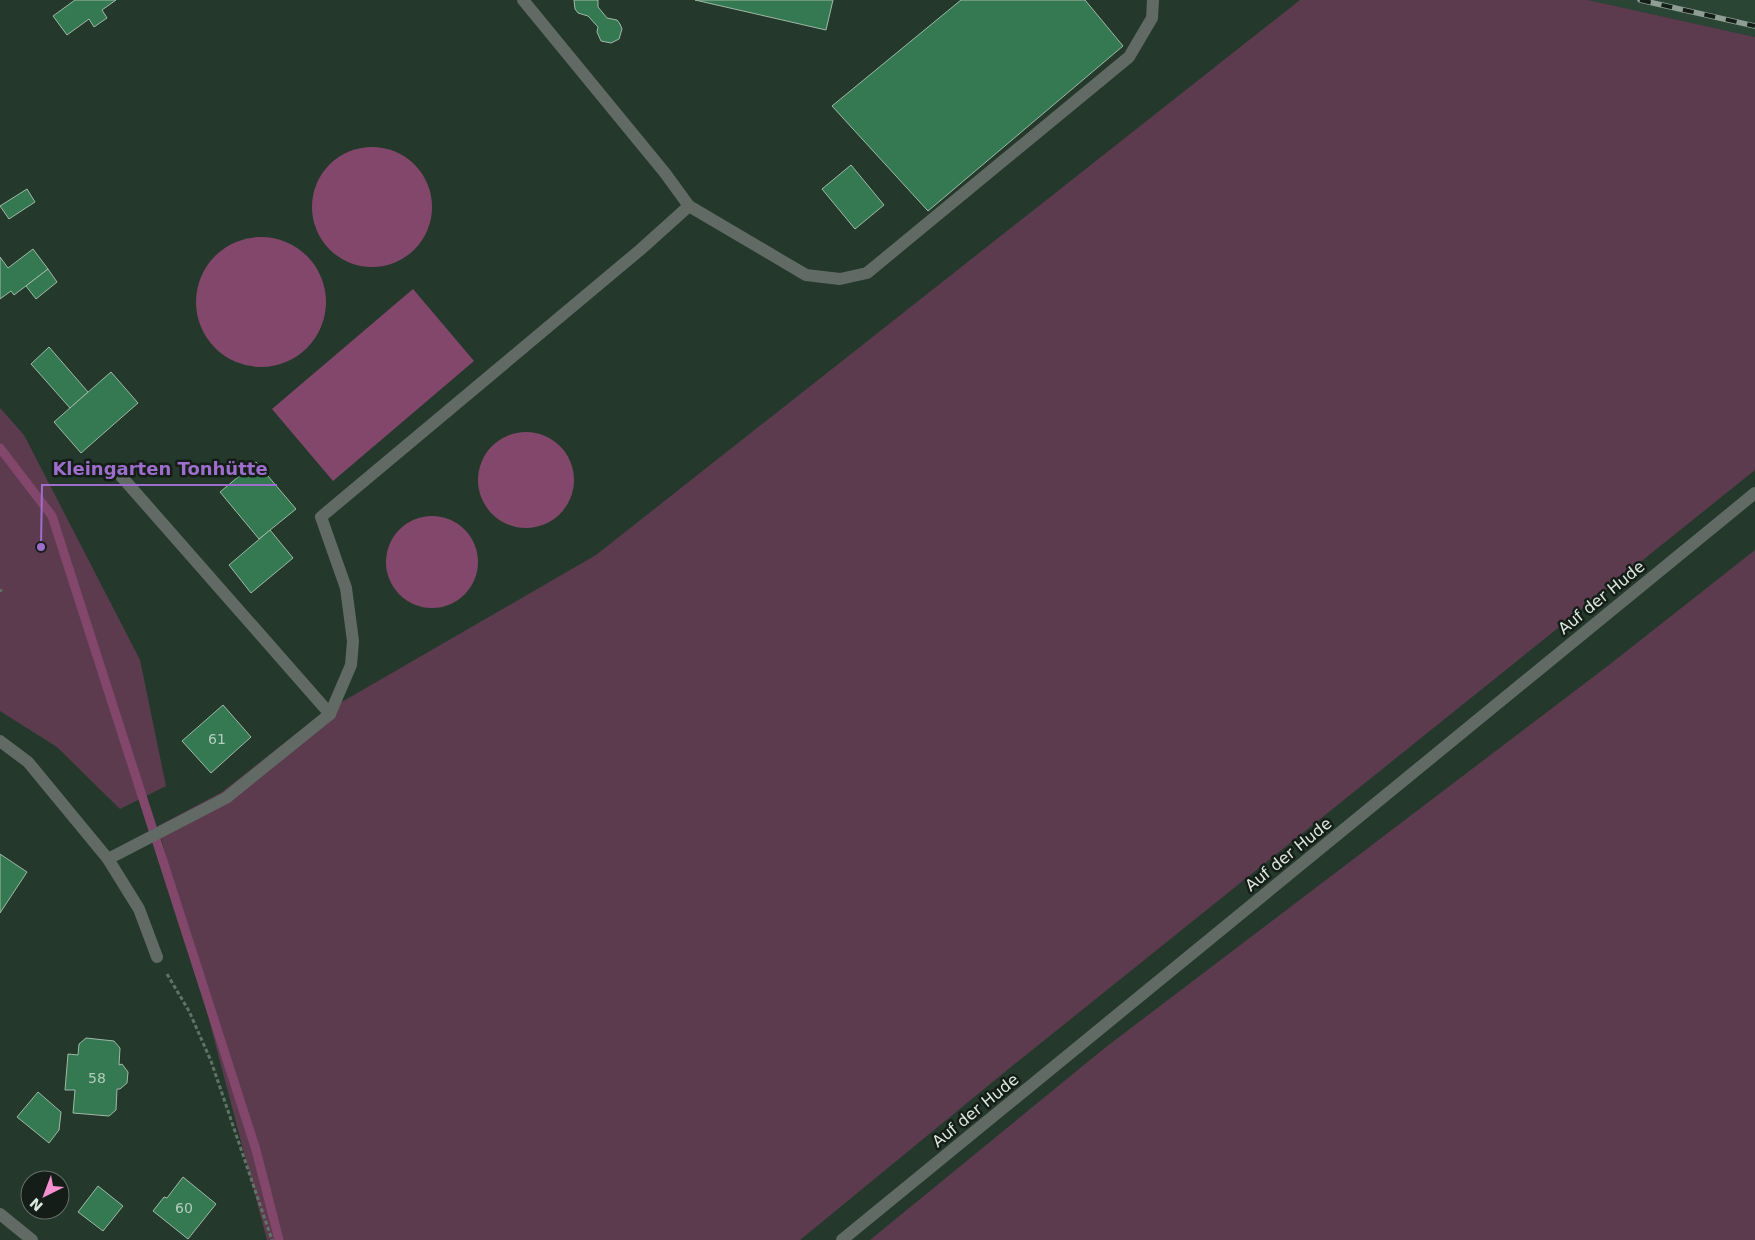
<svg xmlns="http://www.w3.org/2000/svg" width="1755" height="1240" font-family="'DejaVu Sans',sans-serif">
  <rect width="100%" height="100%" fill="#24392b"/>
  <path fill="#2b4534" d="M1588,0H1755V37Z"/>
  <g fill="#5d3b4f">
    <path d="M1300,0H1588L1755,37V470L1006,1071L800,1240H267L158,826L222,792L321,714L596,555Z"/>
    <path d="M0,408L24,435L140,660L166,786L120,809L57,747L0,711Z"/>
    <path d="M1755,550V1240H870L1106,1047L1609,665Z"/>
  </g>
  <g fill="#83476c">
    <circle cx="372" cy="207" r="60"/>
    <circle cx="261" cy="302" r="65"/>
    <path d="M413,289L474,361L333,481L272,409Z"/>
    <circle cx="526" cy="480" r="48"/>
    <circle cx="432" cy="562" r="46"/>
  </g>
  <g fill="none" stroke-linecap="round" stroke-linejoin="round">
    <path stroke="#83476c" stroke-width="9" d="M0,448L52,516L256,1150L279,1240"/>
  </g>
  <g fill="#347951" stroke="#a0b9a8">
    <path d="M75,0H116L102,10L107,18L94,27L89,19L67,35L53,16Z"/>
    <path d="M574,0H598V7L607,18L617,20L620,24L622,29L619,39L611,43L601,41L597,32L598,27L588,16L578,13L575,9Z"/>
    <path d="M695,0H833L826,30Z"/>
    <path d="M961,0H1085L1123,46L928,211L832,106Z"/>
    <path d="M851,165L884,205L855,229L822,189Z"/>
    <path d="M27,189L35,202L9,219L0,206Z"/>
    <path d="M33,249L48,269L14,295L11,291L0,299V257L8,268Z"/>
    <path d="M48,269L57,282L36,299L26,286Z"/>
    <path d="M49,347L88,392L70,408L31,364Z"/>
    <path d="M111,372L138,403L81,453L54,422Z"/>
    <path d="M256,462L296,509L259,539L220,492Z"/>
    <path d="M270,530L293,558L251,593L229,565Z"/>
    <path d="M223,705L251,737L211,773L182,741Z"/>
    <path d="M0,854L27,872L0,913Z"/>
    <path d="M86,1038L114,1041L120,1048L119,1065L122,1064L128,1072L127,1083L120,1089H117L116,1110L109,1116L73,1113L75,1090H65L68,1054L78,1055L79,1044Z"/>
    <path d="M38,1092L61,1112L59,1130L49,1143L17,1117Z"/>
    <path d="M183,1177L216,1204L188,1239L153,1211L164,1197L167,1198Z"/>
    <path d="M98,1186L123,1206L103,1231L78,1212Z"/>
  </g>
  <g fill="none" stroke-linecap="round" stroke-linejoin="round">
    <g stroke="#607366" stroke-width="3" stroke-dasharray="4 2.5" stroke-linecap="butt">
      <path d="M0,590L2,591"/>
      <path d="M167,974L189,1011L211,1061L272,1240"/>
    </g>
    <g stroke="#616a64" stroke-width="12">
      <path d="M523,0L665,173L689,206L806,275L840,279L867,273L1129,57L1152,18L1153,0"/>
      <path d="M121,476L330,714"/>
      <path d="M0,741L28,762L108,859L139,909L157,957"/>
      <path d="M108,859L226,798L330,714L351,665L353,641L346,588L321,517L640,250L689,206"/>
      <path d="M0,1214L32,1240"/>
      <path d="M842,1240L1755,493"/>
    </g>
    <g stroke="#8e9e93" stroke-width="5.5">
      <path id="rail" d="M1640,0L1755,26"/>
    </g>
    <use href="#rail" stroke="#141d17" stroke-width="4" stroke-dasharray="11" stroke-linecap="butt"/>
  </g>
  <g text-anchor="middle" stroke-width="5" stroke-linejoin="round" paint-order="stroke">
    <g font-size="14" fill="#b2cdbc">
      <text x="217" y="744">61</text>
      <text x="97" y="1083">58</text>
      <text x="184" y="1213">60</text>
    </g>
    <g font-size="16" fill="#dce9e0" stroke="#141d17">
      <text transform="translate(1601 597) rotate(-39)" y="6">Auf der Hude</text>
      <text transform="translate(1288 854) rotate(-39)" y="6">Auf der Hude</text>
      <text transform="translate(975 1110) rotate(-39)" y="6">Auf der Hude</text>
    </g>
  </g>
  <path fill="none" stroke="#9d6ecb" stroke-width="2" d="M41 547L42 485H277"/>
  <circle fill="#9d6ecb" stroke="#141d17" stroke-width="2" cx="41" cy="547" r="5"/>
  <g font-size="18" text-anchor="middle" font-weight="bold" fill="#9d6ecb" stroke="#141d17" stroke-width="5" stroke-linejoin="round" paint-order="stroke">
    <text x="160" y="475">Kleingarten Tonhütte</text>
  </g>
  <g transform="translate(45 1195) rotate(222)"><circle r="24" fill="#141d17" stroke="#646f67"/>
  <path d="M0-4L9 19L0 12L-9 19Z" fill="#f690cf"/>
  <text y="-8" font-size="14" font-weight="bold" text-anchor="middle" fill="#dce9e0">N</text>
  </g>
</svg>
